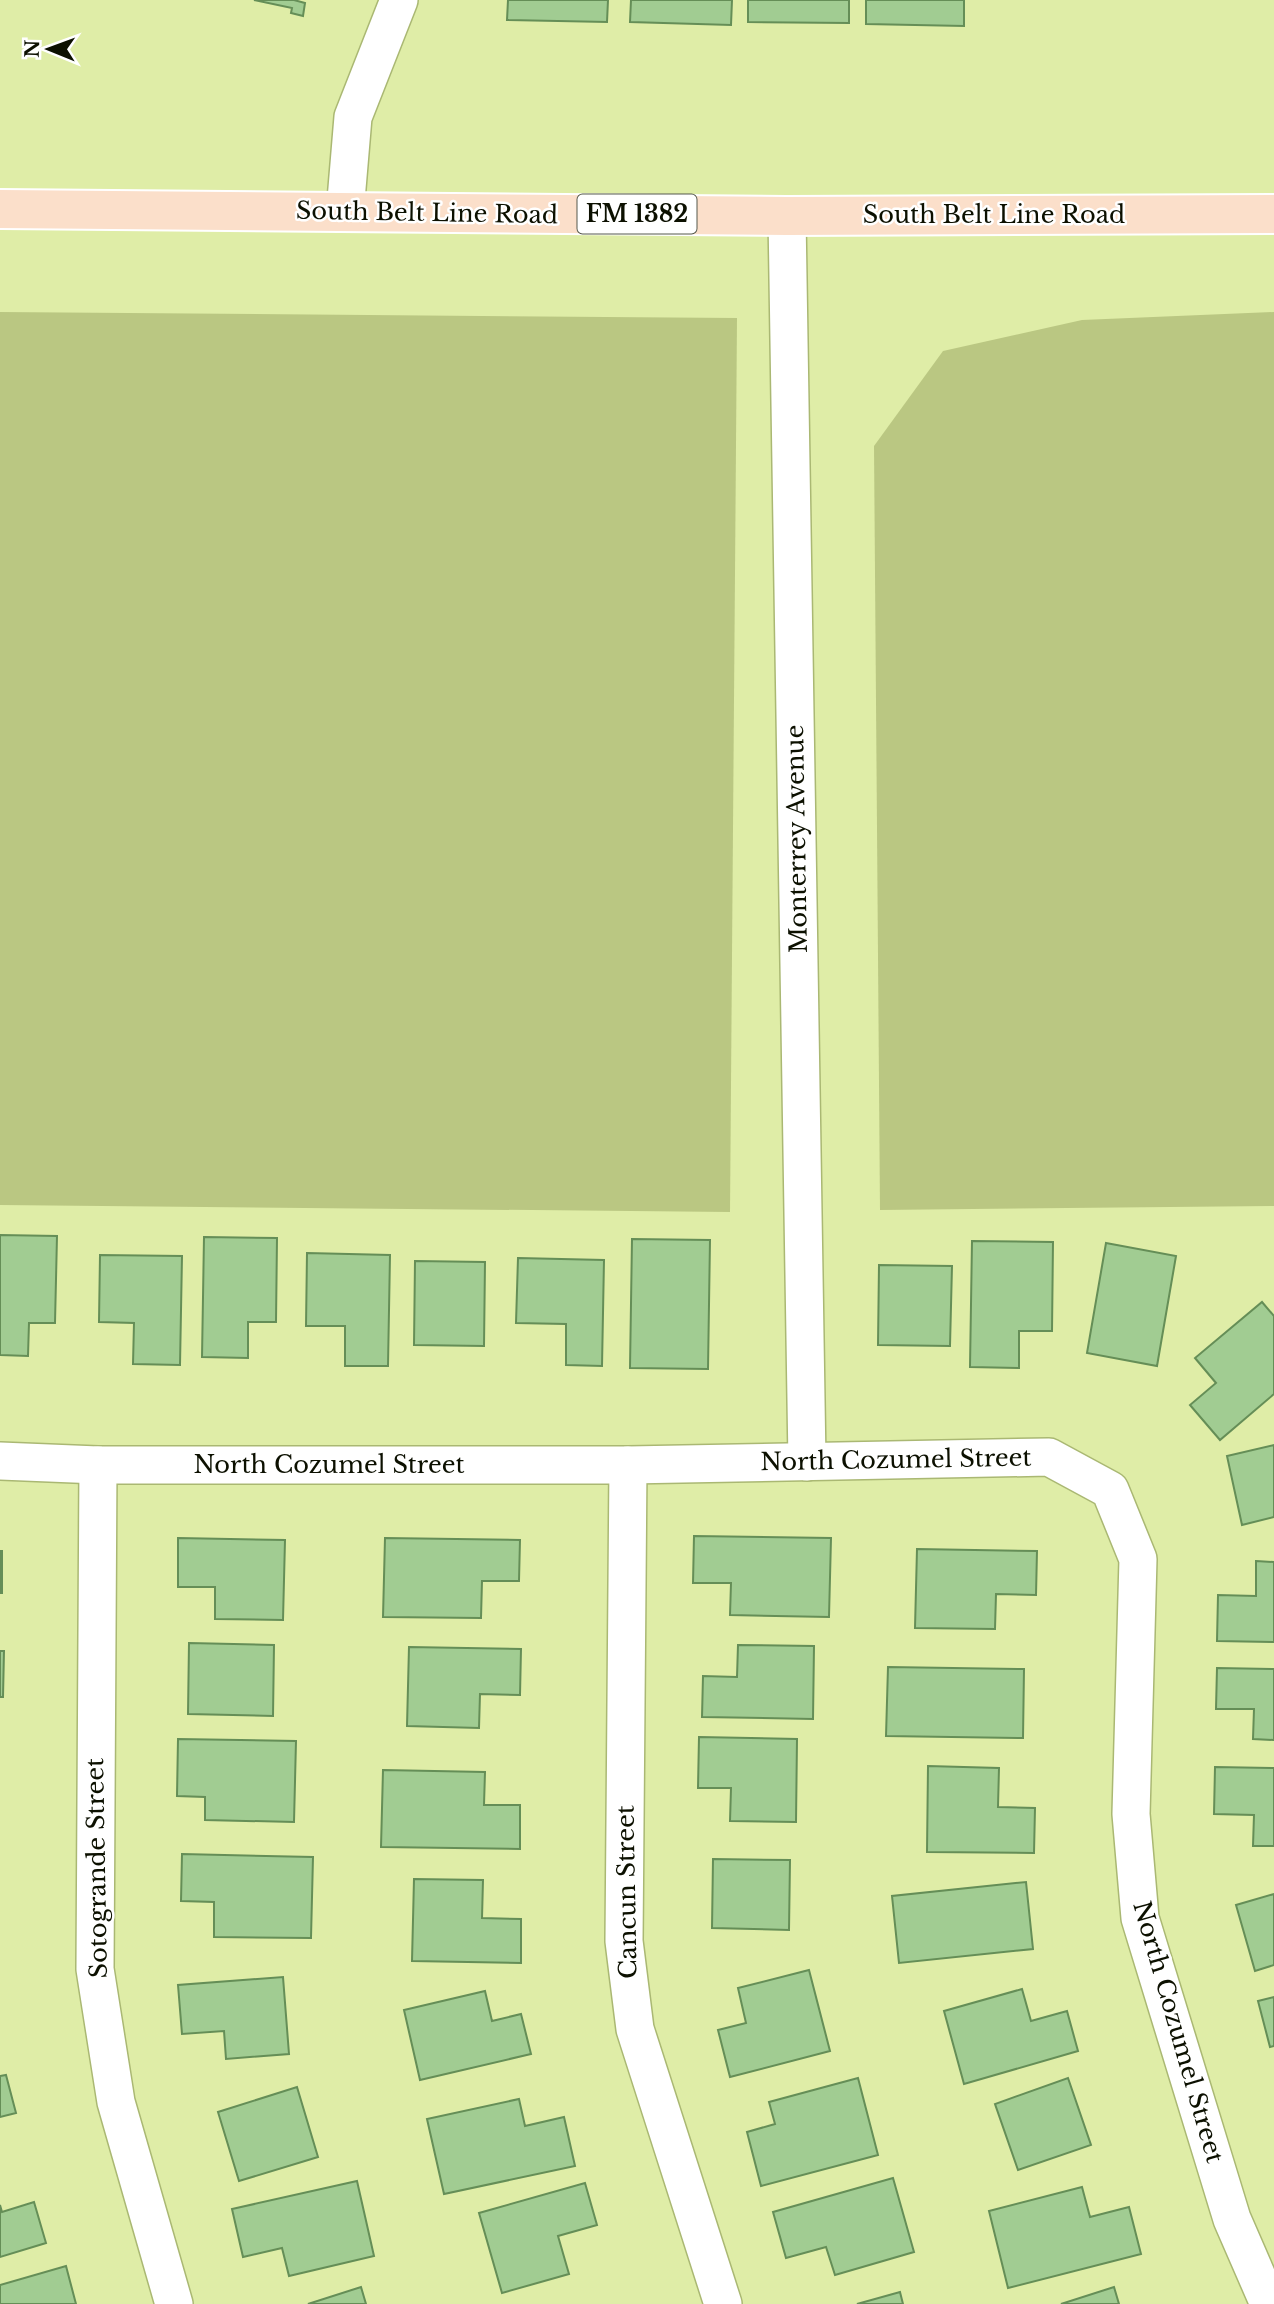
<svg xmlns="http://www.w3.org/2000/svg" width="1274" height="2304" font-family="'Libre Baskerville',serif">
  <rect width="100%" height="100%" fill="#dfeda7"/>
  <g fill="#bac782">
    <path d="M0,312L737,318L730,1212L0,1205Z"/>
    <path d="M1274,312V1206L880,1210L874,446L943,351L1082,320Z"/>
  </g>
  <g fill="#a1cc92" stroke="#658e57" stroke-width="2">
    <path d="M254,0H294L305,3L303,16L291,13L292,8Z"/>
    <path d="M508,0H608L607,22L507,20Z"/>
    <path d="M631,0H732L731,25L630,22Z"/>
    <path d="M748,0H849V23L748,22Z"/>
    <path d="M866,0H964V26L866,24Z"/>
    <path d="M0,1235L57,1236L55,1323H29L28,1356L0,1355Z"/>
    <path d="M204,1237L277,1238L276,1322H248V1358L202,1357Z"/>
    <path d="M632,1239L710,1240L708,1369L630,1368Z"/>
    <path d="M972,1241L1053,1242L1052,1331H1019V1368L970,1367Z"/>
    <path d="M1106,1243L1176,1256L1157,1366L1087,1353Z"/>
    <path d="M307,1253L390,1255L388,1366H345V1326H306Z"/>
    <path d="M100,1255L182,1256L180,1365L133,1364L134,1323L99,1322Z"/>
    <path d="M518,1258L604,1260L602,1366L566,1365V1324L516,1323Z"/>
    <path d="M415,1261L485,1262L484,1346L414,1345Z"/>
    <path d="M879,1265L952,1266L950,1346L878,1345Z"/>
    <path d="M1262,1302L1274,1316V1394L1220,1440L1190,1405L1216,1383L1195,1358Z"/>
    <path d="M1274,1445V1517L1242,1525L1227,1456Z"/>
    <path d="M694,1536L831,1538L829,1617L730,1615L731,1583H693Z"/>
    <path d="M178,1538L285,1540L283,1620L215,1619V1587H178Z"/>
    <path d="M385,1538L520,1540L519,1581H482L481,1618L383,1617Z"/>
    <path d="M917,1549L1037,1551L1036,1595L996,1594L995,1629L915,1628Z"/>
    <rect x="0" y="1551" width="2" height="42"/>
    <path d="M1256,1561L1274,1562V1642L1217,1641L1218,1595L1256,1596Z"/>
    <path d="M189,1643L274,1645L273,1716L188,1714Z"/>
    <path d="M738,1645L814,1646L813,1719L702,1717L703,1676L737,1677Z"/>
    <path d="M409,1647L521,1649L520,1695L480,1694L479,1728L407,1726Z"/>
    <path d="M0,1651H4L3,1697H0Z"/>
    <path d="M888,1667L1024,1669L1023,1738L886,1736Z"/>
    <path d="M1217,1668L1274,1669V1740L1253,1739L1254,1709H1216Z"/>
    <path d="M699,1737L797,1739L796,1822L730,1821L731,1788H698Z"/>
    <path d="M178,1739L296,1741L294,1822L205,1820V1797L177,1796Z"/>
    <path d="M928,1766L999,1768L998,1807L1035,1808L1034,1853L927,1852Z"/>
    <path d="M1215,1767L1274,1768V1846H1253L1254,1815L1214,1814Z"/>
    <path d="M383,1770L485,1772L484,1805H520V1849L381,1847Z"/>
    <path d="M182,1854L313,1857L311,1938L214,1937V1902L181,1901Z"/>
    <path d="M713,1859L790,1860L789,1930L712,1928Z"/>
    <path d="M414,1879L483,1880L482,1918L521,1919V1963L412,1961Z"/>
    <path d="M1026,1882L1033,1949L899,1963L892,1896Z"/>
    <path d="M1274,1894V1965L1255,1971L1236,1905Z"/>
    <path d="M809,1970L830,2051L730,2077L718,2030L746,2023L738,1988Z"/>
    <path d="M283,1977L289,2054L226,2059L224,2031L182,2034L178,1985Z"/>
    <path d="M1022,1989L1031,2021L1067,2011L1078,2051L964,2084L944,2011Z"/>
    <path d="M485,1991L492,2021L521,2014L531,2054L420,2080L404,2010Z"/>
    <path d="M1274,1997V2046L1270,2047L1258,2001Z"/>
    <path d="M6,2075L16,2113L0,2117V2076Z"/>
    <path d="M858,2078L878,2155L761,2186L747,2132L775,2124L769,2102Z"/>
    <path d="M1068,2078L1091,2145L1018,2170L995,2104Z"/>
    <path d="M297,2087L318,2157L239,2181L218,2112Z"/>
    <path d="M519,2099L525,2126L564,2117L575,2166L444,2194L427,2119Z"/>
    <path d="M893,2178L914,2252L835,2275L826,2247L786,2258L773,2212Z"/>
    <path d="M357,2181L374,2256L289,2276L282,2248L243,2257L232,2209Z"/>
    <path d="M585,2183L597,2225L558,2236L569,2274L502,2293L479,2213Z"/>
    <path d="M1082,2187L1090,2217L1129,2207L1141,2254L1008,2288L989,2211Z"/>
    <path d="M34,2202L46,2243L0,2257V2205L2,2212Z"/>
    <path d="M66,2266L76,2304H0V2285Z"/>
    <path d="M361,2287L366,2304H308Z"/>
    <path d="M1114,2287L1119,2304H1061Z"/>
    <path d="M900,2292L903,2304H857Z"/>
  </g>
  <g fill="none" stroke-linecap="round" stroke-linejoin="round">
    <g stroke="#aab873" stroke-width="40">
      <g id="minor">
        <path d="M345,212L353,117L399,0"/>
        <path d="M787,216L807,1462"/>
        <path d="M0,1461L98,1465H628L1049,1457L1110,1490L1138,1559L1131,1814L1140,1918L1232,2219L1269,2304"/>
        <path d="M98,1465L95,1969L116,2102L174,2304"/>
        <path d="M628,1465L624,1941L635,2029L723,2304"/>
      </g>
    </g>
    <g stroke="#fff" stroke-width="42">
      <path id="primary" d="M0,209L787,216L1274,214"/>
    </g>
    <use href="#minor" stroke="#fff" stroke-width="37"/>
    <use href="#primary" stroke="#fbdfca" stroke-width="38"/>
  </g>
  <g text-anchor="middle" stroke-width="5" stroke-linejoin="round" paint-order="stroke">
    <rect fill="#fff" stroke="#55584c" stroke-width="2" x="577.5" y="194.5" width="119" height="39" rx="5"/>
    <g font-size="23" font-weight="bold" fill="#0c1000">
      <text x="637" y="222">FM 1382</text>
    </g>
    <g font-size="24" fill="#0c1000" stroke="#fff">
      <text transform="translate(427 213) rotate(1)" y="8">South Belt Line Road</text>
      <text x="994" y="223">South Belt Line Road</text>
      <text transform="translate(797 839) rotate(-91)" y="8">Monterrey Avenue</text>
      <text transform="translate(896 1460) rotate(-1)" y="8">North Cozumel Street</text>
      <text x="329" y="1473">North Cozumel Street</text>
      <text transform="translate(97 1868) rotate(-91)" y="8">Sotogrande Street</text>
      <text transform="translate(627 1892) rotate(-91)" y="8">Cancun Street</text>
      <text transform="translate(1178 2032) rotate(74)" y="8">North Cozumel Street</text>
    </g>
  </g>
  <g transform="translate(49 49) rotate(271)" stroke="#ffffff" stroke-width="5" paint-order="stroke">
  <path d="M0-5L12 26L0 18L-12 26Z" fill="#0c1000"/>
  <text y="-10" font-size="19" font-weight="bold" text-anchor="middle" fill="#0c1000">N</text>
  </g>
</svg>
